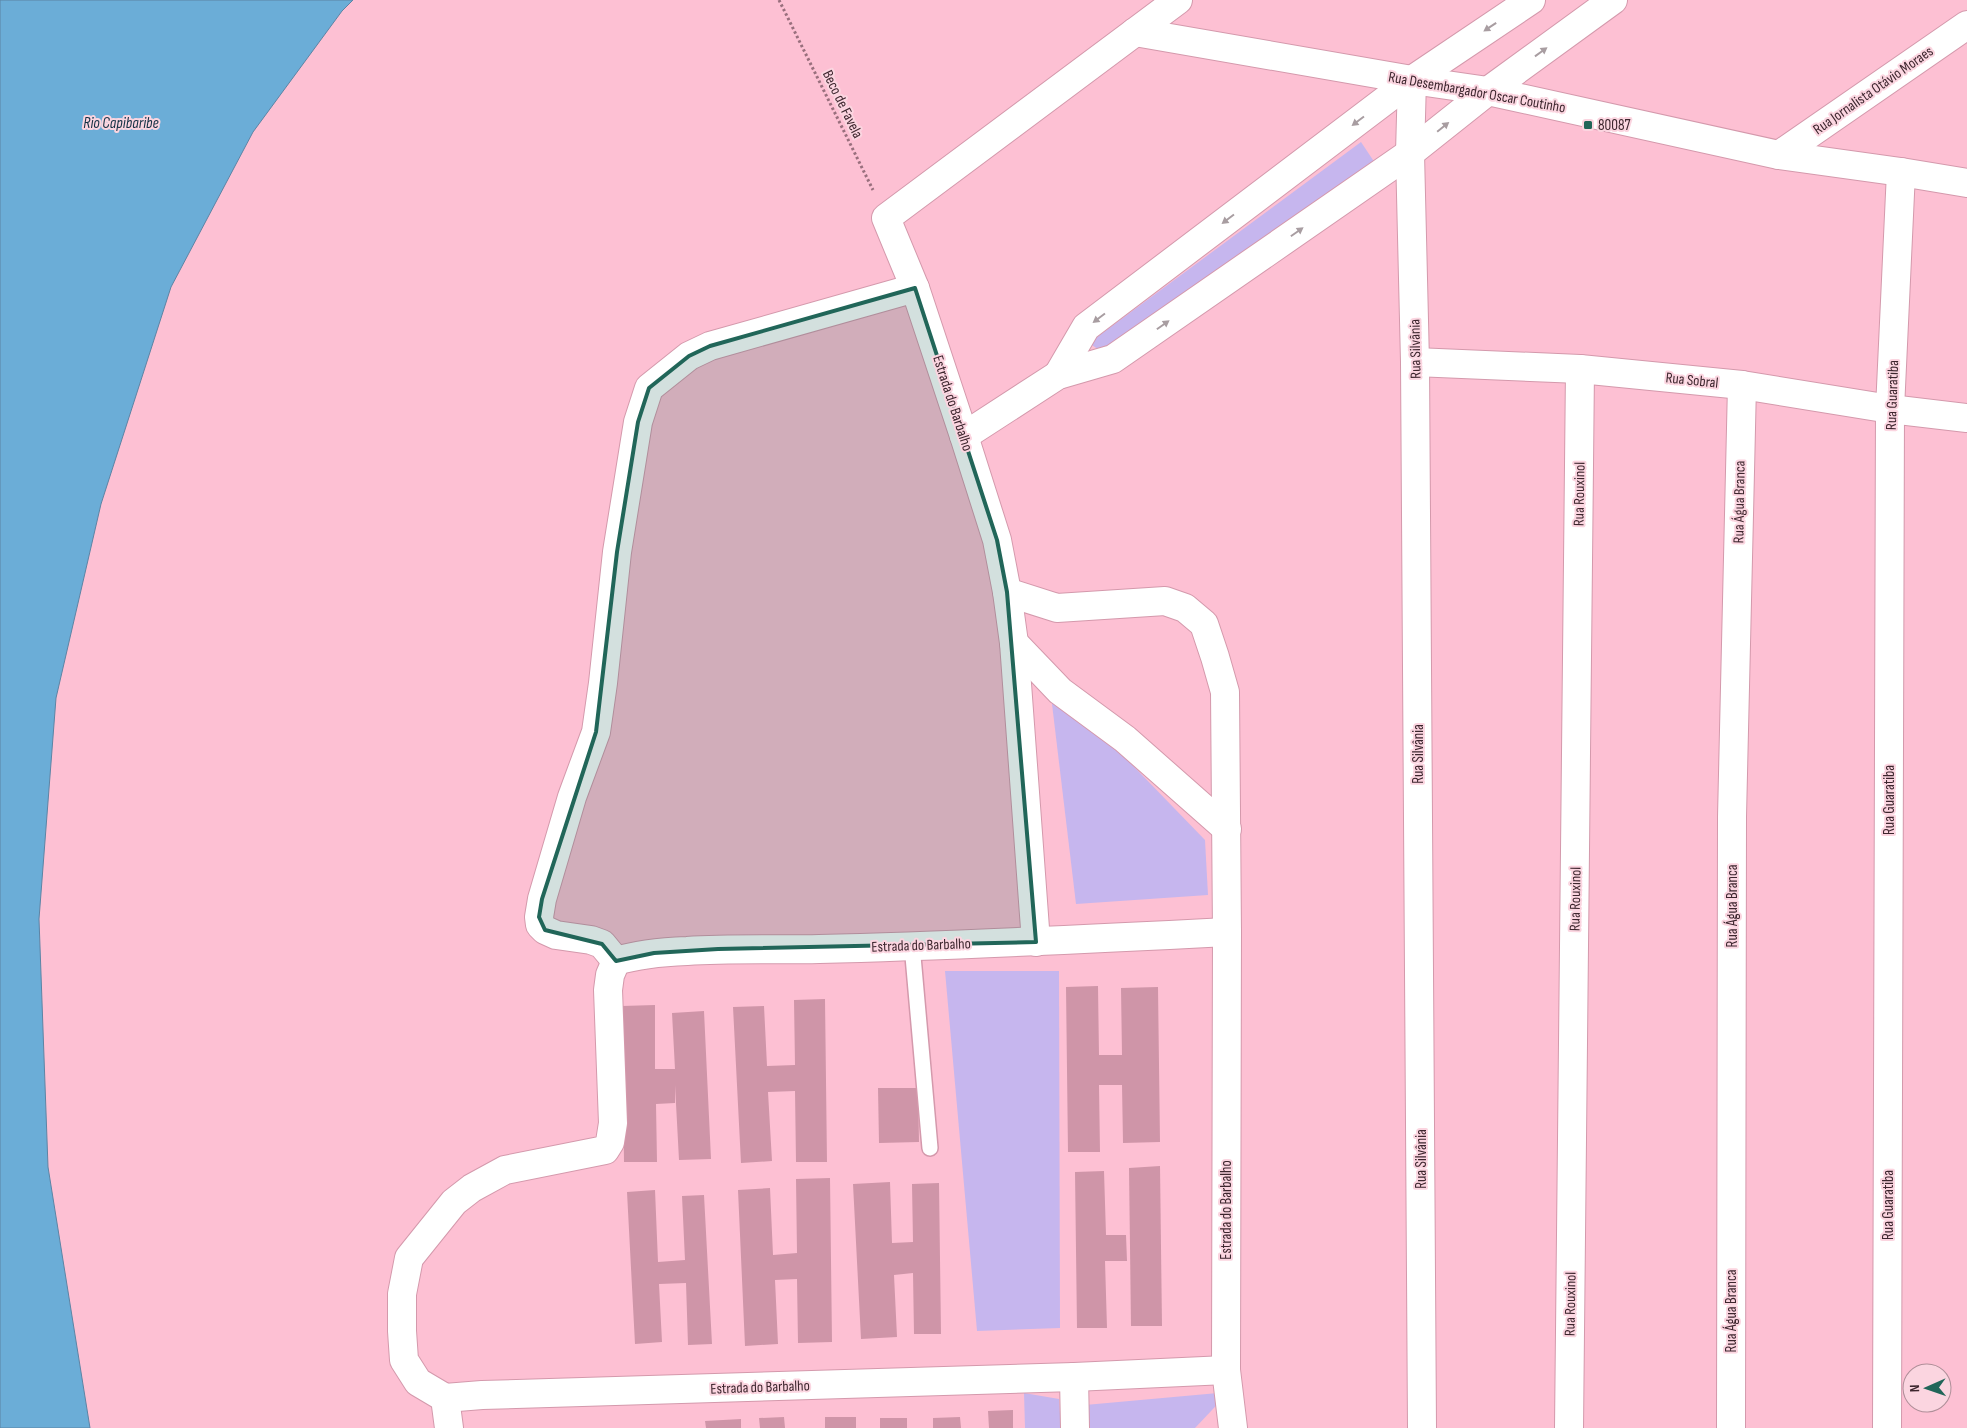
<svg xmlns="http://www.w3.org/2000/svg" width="1967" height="1428" font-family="'Sofia Sans Condensed',sans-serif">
  <rect width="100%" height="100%" fill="#fdc0d3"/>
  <g fill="#c6b6ee">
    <path d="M1361,142L1375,163L1102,352L1089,343Z"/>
    <path d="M1049,679L1205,840L1208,895L1076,904Z"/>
    <path d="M945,971H1059L1060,1328L977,1331Z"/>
    <path d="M1229,1392L1195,1428H1075L1074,1406Z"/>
    <path d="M1024,1393L1059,1399L1061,1428H1025Z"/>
  </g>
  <path fill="#6badd7" stroke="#5d84a4" d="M0,0H353L342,11L253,132L171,287L101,504L56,698L39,919L48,1167L90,1428H0Z"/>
  <g fill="#cf95a8">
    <path d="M1098,986L1099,1055H1122L1121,988L1158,987L1160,1142L1123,1143L1122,1085H1099L1100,1152H1068L1066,987Z"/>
    <path d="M825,999L827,1162H796L795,1091L768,1092L772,1161L741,1163L733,1007L764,1006L767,1066L795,1065L794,1000Z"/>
    <path d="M655,1005V1069H675L672,1013L704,1011L711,1159L679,1160L675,1085V1103L656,1104L657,1162H624L622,1006Z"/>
    <path d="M878,1088H918L919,1142L879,1143Z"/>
    <path d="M1160,1166L1162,1326H1131L1129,1168Z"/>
    <path d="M1104,1171L1106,1235H1126L1127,1261H1105L1107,1328H1077L1075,1172Z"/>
    <path d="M830,1178L832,1342L798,1343L797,1279L775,1280L778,1344L745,1346L738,1190L770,1188L773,1255L797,1253L796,1179Z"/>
    <path d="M890,1182L892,1243L913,1242L912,1184L939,1183L941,1334H914L913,1273L894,1275L897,1337L861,1339L853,1184Z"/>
    <path d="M655,1190L658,1262L685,1260L682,1196L704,1195L712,1344L688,1345L686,1283L659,1284L662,1342L635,1344L627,1192Z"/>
    <path d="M1013,1410V1428H989L988,1411Z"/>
    <path d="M784,1417L785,1428H760L759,1418Z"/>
    <rect x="825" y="1417" width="31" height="11"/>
    <path d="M960,1417L961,1428H933V1418Z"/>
    <rect x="880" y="1418" width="27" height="10"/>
    <path d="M741,1419V1428H706L705,1421Z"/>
  </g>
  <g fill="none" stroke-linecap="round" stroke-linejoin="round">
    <g stroke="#d499ac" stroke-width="18">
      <path id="lane" d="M912,945L930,1148"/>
    </g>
    <g stroke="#d499ac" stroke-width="30">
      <g id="street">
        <path d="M1135,32L1412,80L1488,91L1779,155L1901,172L1967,183"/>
        <path d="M1412,80L1410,153L1415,362L1422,1428"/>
        <path d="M1779,155L1967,25"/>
        <path d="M1415,362L1580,369L1742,385L1890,409L1967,418"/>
        <path d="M1058,375L1086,327L1412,80L1531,0"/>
        <path d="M964,436L1058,375L1113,359L1410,153L1488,91L1613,0"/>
        <path d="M1007,592L1057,608L1165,601L1185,608L1204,624L1215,657L1225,692L1227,932L1226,1370L1233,1428"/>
        <path d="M1014,643L1060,691L1125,739L1227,829"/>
        <path d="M1036,942L1014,643L1007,592L997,540L964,436L915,288L886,218L1178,0"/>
        <path d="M616,961L602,944L591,940L556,935L545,930L540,925L539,917L542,899L572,797L596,732L603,683L617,552L638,422L649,388L689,356L710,346L915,288"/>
        <path d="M616,961C639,954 662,952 687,951C731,948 775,950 819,949C955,946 1091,939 1227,932"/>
        <path d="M1074,1377L1075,1428"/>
        <path d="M445,1398L482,1395L1074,1377L1226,1370"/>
        <path d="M445,1398L418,1382L404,1360L402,1331V1294L409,1258L454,1202L472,1188L505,1170L605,1150L610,1142L613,1123L608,990L610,975L616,961"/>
        <path d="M445,1398L449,1428"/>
        <path d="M1569,1428L1580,369"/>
        <path d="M1731,1428L1732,817L1742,385"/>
        <path d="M1887,1428L1890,409L1901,172"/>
      </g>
    </g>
    <path stroke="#996f7d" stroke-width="3" stroke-dasharray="2.5 2.5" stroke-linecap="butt" d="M779,0L873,190"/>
    <use href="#lane" stroke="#fff" stroke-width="15"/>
    <use href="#street" stroke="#fff" stroke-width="28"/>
  </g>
  <defs><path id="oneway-solid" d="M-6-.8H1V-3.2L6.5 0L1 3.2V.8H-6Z" transform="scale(1.25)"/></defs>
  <g fill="#a89da1">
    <use href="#oneway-solid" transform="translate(1490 27) rotate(146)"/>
    <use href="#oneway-solid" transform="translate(1541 52) rotate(-36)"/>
    <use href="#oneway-solid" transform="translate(1358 121) rotate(143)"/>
    <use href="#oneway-solid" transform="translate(1443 127) rotate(-39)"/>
    <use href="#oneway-solid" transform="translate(1228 219) rotate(143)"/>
    <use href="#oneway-solid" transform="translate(1297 232) rotate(-35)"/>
    <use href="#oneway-solid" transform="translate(1099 318) rotate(143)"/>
    <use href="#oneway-solid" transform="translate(1163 325) rotate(-35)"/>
  </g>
  <path fill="#216659" fill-opacity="0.2" stroke="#216659" stroke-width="4" stroke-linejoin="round" d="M915,288L997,540L1007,592L1036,942L718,949L654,953L616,961L602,944L545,930L539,917L542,899L596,732L617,552L638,422L649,388L689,356L710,346Z"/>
  <rect fill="#216659" stroke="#fbd5e0" stroke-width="2" x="1583" y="120" width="10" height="10" rx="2.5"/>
  <g text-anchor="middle" stroke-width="4" stroke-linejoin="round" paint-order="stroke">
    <g font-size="15" fill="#3d262e" stroke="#fbd5e0">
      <text transform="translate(1873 90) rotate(-35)" y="5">Rua Jornalista Otávio Moraes</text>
      <text transform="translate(1477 92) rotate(10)" y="5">Rua Desembargador Oscar Coutinho</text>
      <text transform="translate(843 104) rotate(64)" y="5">Beco de Favela</text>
      <text transform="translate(1415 349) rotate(-91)" y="5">Rua Silvânia</text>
      <text transform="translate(1692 380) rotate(6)" y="5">Rua Sobral</text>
      <text transform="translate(1892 395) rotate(-88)" y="5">Rua Guaratiba</text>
      <text transform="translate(953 403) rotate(72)" y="5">Estrada do Barbalho</text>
      <text transform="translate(1579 494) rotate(-89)" y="5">Rua Rouxinol</text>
      <text transform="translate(1739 502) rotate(-89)" y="5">Rua Água Branca</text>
      <text transform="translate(1418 754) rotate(-90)" y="5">Rua Silvânia</text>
      <text transform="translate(1889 800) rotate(-90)" y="5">Rua Guaratiba</text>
      <text transform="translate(1575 899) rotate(-89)" y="5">Rua Rouxinol</text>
      <text transform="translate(1732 906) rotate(-90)" y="5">Rua Água Branca</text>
      <text transform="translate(921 945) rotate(-2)" y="5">Estrada do Barbalho</text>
      <text transform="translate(1421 1159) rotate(-90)" y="5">Rua Silvânia</text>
      <text transform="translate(1888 1205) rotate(-90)" y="5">Rua Guaratiba</text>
      <text transform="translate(1226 1210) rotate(-90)" y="5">Estrada do Barbalho</text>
      <text transform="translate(1570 1304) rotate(-89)" y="5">Rua Rouxinol</text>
      <text transform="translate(1731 1311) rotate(-90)" y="5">Rua Água Branca</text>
      <text transform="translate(760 1387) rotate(-2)" y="5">Estrada do Barbalho</text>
    </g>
    <g font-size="15" fill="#3d262e" stroke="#fbd5e0" text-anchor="start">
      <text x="1598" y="130">80087</text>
    </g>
    <g font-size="16" font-style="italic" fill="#143144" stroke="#fbd5e0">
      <text x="121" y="128">Rio Capibaribe</text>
    </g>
  </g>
  <g transform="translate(1927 1388) rotate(268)"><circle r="24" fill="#fbd5e0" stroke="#af8f99"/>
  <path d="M0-4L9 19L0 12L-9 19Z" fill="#216659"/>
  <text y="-8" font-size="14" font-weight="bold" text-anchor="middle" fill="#3d262e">N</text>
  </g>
</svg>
